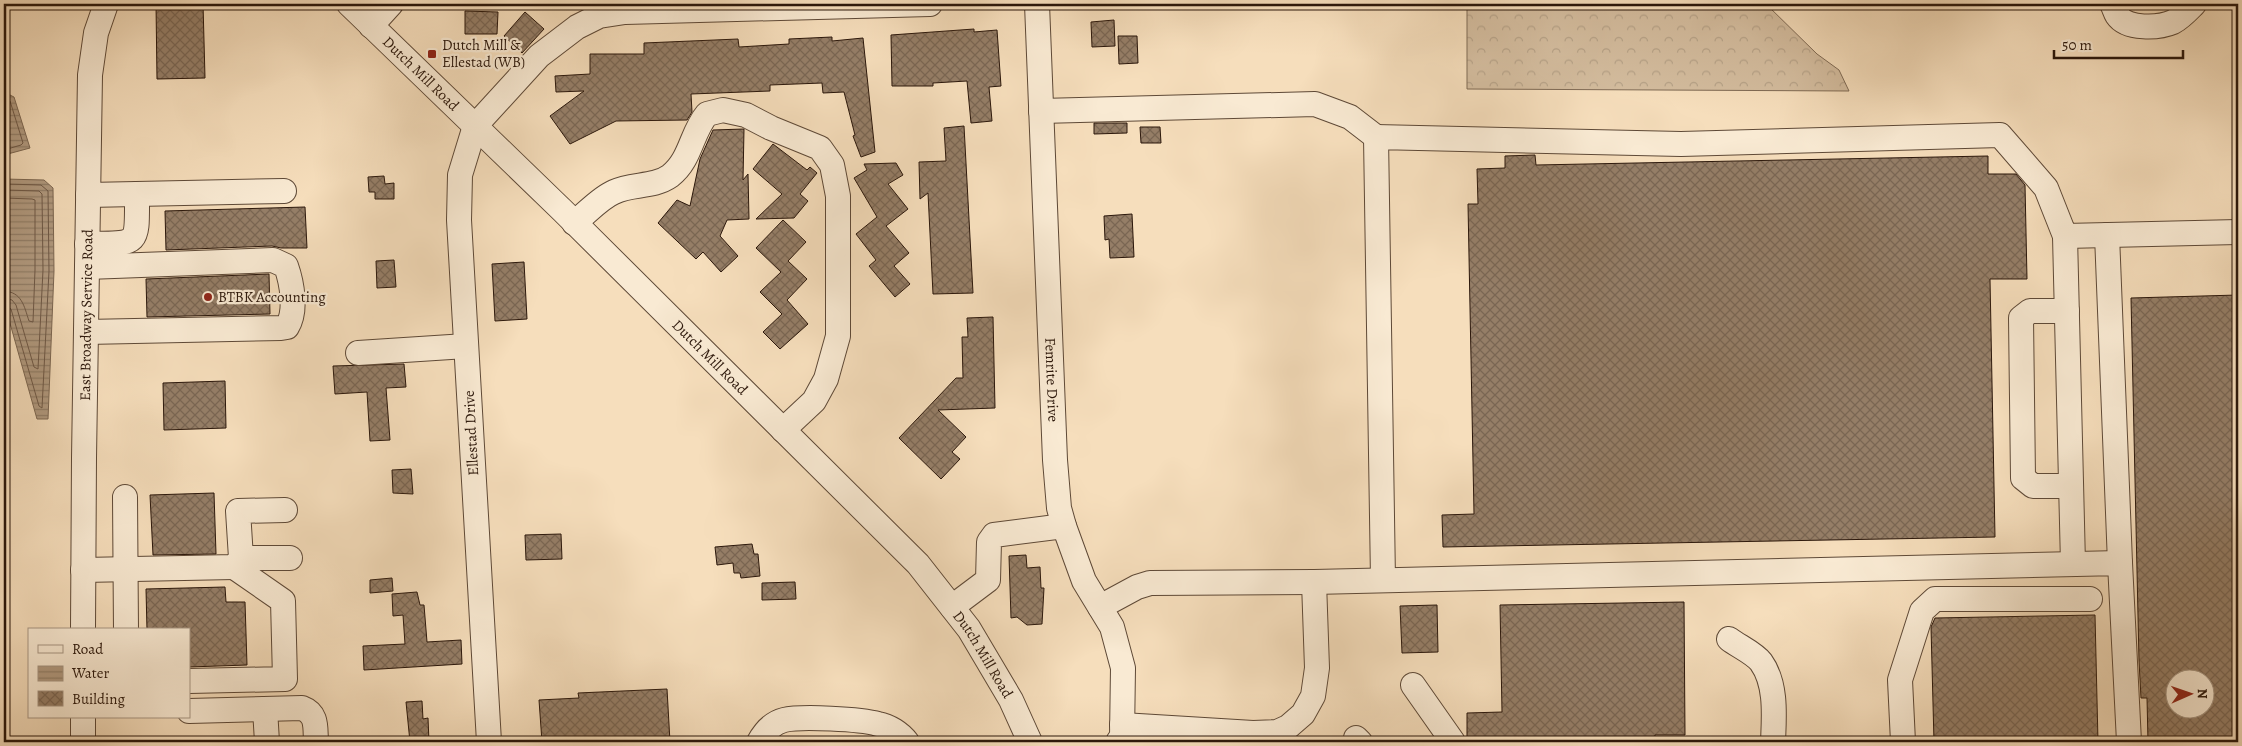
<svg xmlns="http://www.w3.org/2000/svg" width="2242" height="746" font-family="Alegreya,serif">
  <defs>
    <pattern id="forest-crowns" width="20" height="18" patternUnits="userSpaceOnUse" patternTransform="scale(1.25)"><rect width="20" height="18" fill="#d3bc9e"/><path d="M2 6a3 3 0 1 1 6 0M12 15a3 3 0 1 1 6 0" fill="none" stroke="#b5a187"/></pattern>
    <pattern id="water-rules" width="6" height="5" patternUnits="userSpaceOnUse" patternTransform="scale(1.25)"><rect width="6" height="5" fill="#b19a80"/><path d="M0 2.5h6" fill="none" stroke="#907d67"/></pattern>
    <pattern id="building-cross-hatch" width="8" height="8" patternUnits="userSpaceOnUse" patternTransform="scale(1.25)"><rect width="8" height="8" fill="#957e67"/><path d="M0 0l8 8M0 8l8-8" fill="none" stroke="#7a6653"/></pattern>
  </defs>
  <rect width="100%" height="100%" fill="#f6debc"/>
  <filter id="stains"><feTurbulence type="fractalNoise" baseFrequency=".004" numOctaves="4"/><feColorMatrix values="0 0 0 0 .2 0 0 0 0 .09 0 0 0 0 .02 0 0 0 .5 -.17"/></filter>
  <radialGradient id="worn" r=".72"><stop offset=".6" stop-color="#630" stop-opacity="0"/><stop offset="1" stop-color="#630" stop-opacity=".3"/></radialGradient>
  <path fill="url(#forest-crowns)" stroke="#7f6a54" d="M1467,4H1766L1817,54L1839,70L1849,91L1467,89Z"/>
  <g fill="url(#water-rules)" stroke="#7b6651">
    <path d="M4,92L14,97L30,148L4,155Z"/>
    <path d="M4,179L44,180L53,188L54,271L48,419H37L4,302Z"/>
  </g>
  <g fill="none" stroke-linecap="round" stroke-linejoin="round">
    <g stroke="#6e5846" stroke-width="1">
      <path d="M4,97L10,101L23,143L21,145L4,150"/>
      <path d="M4,184L41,185L48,191L49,271L42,408L39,406L11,309L4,305"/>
      <path d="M4,190L39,191L42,194L43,270L38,369L34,367L16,305L12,300L4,298"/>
      <path d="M4,198L32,199L35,200V270L33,322L29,321C24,306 22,292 4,291"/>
    </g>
  </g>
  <g fill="url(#building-cross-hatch)" stroke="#2b170b" fill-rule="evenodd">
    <path d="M156,4H203L205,78L157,79Z"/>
    <path d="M465,11L498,12L497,34H465Z"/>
    <path d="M525,12L544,29L522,53L504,36Z"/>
    <path d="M1114,20L1115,46L1092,47L1091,22Z"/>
    <path d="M974,29V32L997,30L1001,86L989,87L992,121L971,123L967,81L933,83V86H892L891,35Z"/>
    <path d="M1118,36H1137L1138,63L1119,64Z"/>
    <path d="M832,37V41L863,38L875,152L861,157L853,136L855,135L844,92L823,93L822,83L770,85V91L691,94L692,112L687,120L616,121L570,144L550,116L584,91L556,92L555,76L590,74V54H644V43L738,39L739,47L789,44V39Z"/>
    <path d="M1094,123H1127V133L1094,134Z"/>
    <path d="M964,126L973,293L933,294L928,193L920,199L919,162L946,161L944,128Z"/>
    <path d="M1140,127H1160L1161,143H1141Z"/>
    <path d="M744,129L743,180L748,174L749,219L727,220L720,236L738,256L721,272L703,252L696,259L658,223L677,200L690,206L700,159L713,130Z"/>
    <path d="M773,144L807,170L810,167L817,173L800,194L808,201L794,218L756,219L782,194L753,169Z"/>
    <path d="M1535,155L1536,165L1988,156V174H2016L2025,185L2027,279H1990L1995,537L1443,547L1442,515L1474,514L1468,204H1478L1477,169L1505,168V156Z"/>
    <path d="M896,163L903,175L888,184L908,209L886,226L909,253L894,266L910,284L895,297L869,266L876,260L856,234L877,217L854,178L867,170L864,164Z"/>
    <path d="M384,176L385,184L394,183V199H375V192H369L368,177Z"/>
    <path d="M305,207L307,248H281L272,246L166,250L165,211Z"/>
    <path d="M1132,214L1134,257L1110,258L1109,239L1105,240L1104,216Z"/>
    <path d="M783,220L806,242L788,261L807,279L787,300L808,324L780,349L763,332L782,314L760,292L781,272L756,248Z"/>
    <path d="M394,260L396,287L377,288L376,261Z"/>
    <path d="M524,262L527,319L495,321L492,264Z"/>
    <path d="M269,274L270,314L147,317L146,279Z"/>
    <path d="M2238,295V742H2148L2147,698H2141L2139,661L2131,298ZM2174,678H2204V708H2174Z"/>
    <path d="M993,317L995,408L938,410L966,437L952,452L960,459L941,479L899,438L956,378H963L962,337H968L967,318Z"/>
    <path d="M404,364L406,387L386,388L390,440L370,441L367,392L335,394L333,366Z"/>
    <path d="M225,381L226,428L164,430L163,383Z"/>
    <path d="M411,469L413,494L393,493L392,470Z"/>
    <path d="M214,493L216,554L153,555L150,495Z"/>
    <path d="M561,534L562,559L526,560L525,535Z"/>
    <path d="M752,544L754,554H758L760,576L741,578L740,573H734L733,563L717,565L715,547Z"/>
    <path d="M1026,555L1027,568L1040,567L1041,588H1044L1042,624L1027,625L1017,617L1011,618L1009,556Z"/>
    <path d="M392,578L393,591L370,593V580Z"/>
    <path d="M795,582L796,599L762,600V583Z"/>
    <path d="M225,587L226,602H245L247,665L189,667V630H147L146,589Z"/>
    <path d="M417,592L420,605H424L427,642L461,640L462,664L364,670L363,646L405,644L403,615L393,616L392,594Z"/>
    <path d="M1684,602L1685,735H1655V742H1545V737H1503V742H1467V713L1502,712L1500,605Z"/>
    <path d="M1437,605L1438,652L1402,653L1400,606Z"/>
    <path d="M2095,615L2098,742H1934L1931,627L1935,618Z"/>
    <path d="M667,689L670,742H542L539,700L579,698L578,693Z"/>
    <path d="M422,701L423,719L428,718L429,742H410L406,702Z"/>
  </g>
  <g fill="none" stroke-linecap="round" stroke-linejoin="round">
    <g stroke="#5e4937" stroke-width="26">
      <g id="minor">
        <path id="s1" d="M349,4L563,211L918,564L969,629L1011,700L1030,742"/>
        <path id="s2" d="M1037,4L1055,460L1059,508L1064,526L1084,581L1112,627L1123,668L1122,736L1118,742"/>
        <path d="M2112,4C2114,7 2115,12 2117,15C2127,30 2159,28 2173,22C2182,17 2188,10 2194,4"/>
        <path d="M371,26L391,4"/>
        <path d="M1041,111L1315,104L1350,117L1376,137"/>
        <path d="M88,195L284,191"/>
        <path d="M574,223C587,213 600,198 614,192C632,183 653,188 670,176C691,160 691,133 707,114L723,110L746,115L771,128L820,148L832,165L838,196V336L826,379L814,401L783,430"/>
        <path d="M2107,235L2120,563"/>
        <path d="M2065,236L2073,564"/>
        <path d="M87,244C140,243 137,247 137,194"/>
        <path d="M2067,311H2030L2021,318L2023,478L2033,486H2071"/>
        <path d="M86,332L281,328L287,327C297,311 292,283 286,266L273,260L87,267"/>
        <path d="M358,353L466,346"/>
        <path d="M125,497L126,630"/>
        <path d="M241,558H290"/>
        <path d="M83,570L234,567L241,558L238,511L285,510"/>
        <path d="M1383,580L1376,137L1681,144L2000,135L2046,188L2065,236L2238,232"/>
        <path d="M952,607L988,580L989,542L994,535L1064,526"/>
        <path d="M1100,607L1137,587L1150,583L1314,582L2120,563L2129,742"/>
        <path id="s3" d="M83,630L84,458L90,75L96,33L106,4"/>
        <path d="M1729,639C1738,646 1754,653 1761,662C1777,684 1774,717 1773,742"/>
        <path d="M189,681L285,679L283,601L234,567"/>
        <path d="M1413,685L1453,742"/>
        <path d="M265,709L267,742"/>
        <path d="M189,711L302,708C318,714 315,728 316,742"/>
        <path d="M1122,725L1253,733L1277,732L1288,727L1303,714L1313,696L1317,668L1314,582"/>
        <path d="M83,742V717"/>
        <path d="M489,742L459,220L460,175L475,126L539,56L577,27L599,16L625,12L930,4"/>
        <path d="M759,742C765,731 772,723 784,720C801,716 861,719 878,724C889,726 900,733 907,742"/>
        <path d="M1356,742V738L1360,742"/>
        <path d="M1903,742L1900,680L1922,611L1935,599H2090"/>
      </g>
    </g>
    <use href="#minor" stroke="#f9ead3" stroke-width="24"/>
  </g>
  <g fill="#8f2418" stroke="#f9ead3" stroke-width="2">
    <rect x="427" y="49" width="10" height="10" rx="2.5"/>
    <circle cx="208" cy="297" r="5"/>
  </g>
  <g text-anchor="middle" stroke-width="4.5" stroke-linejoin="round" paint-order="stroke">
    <g font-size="15" fill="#2b170b" stroke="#f9ead3" text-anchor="start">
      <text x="442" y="50">Dutch Mill &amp;<tspan x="442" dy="17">Ellestad (WB)</tspan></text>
      <text x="218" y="302">BTBK Accounting</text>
    </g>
    <g font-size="15" fill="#2b170b" stroke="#f9ead3">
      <text dy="5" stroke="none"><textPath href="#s1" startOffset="100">Dutch Mill Road</textPath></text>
      <text dy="5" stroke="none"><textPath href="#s3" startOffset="315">East Broadway Service Road</textPath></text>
      <text dy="5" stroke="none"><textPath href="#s1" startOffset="505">Dutch Mill Road</textPath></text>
      <text dy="5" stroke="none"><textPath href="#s2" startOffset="376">Femrite Drive</textPath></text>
      <text transform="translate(471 433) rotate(-93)" y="5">Ellestad Drive</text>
      <text dy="5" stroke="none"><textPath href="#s1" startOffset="910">Dutch Mill Road</textPath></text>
    </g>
  </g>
  <rect width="2242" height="746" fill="none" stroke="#f6debc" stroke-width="20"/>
  <rect x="5" y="5" width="2232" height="736" fill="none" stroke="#2b170b" stroke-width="2.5"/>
  <rect x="10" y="10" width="2222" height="726" fill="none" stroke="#2b170b"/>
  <rect x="28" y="628" width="162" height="90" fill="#f9ead3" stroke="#a79683"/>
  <rect x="38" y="645" width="25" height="8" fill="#f9ead3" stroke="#a79683"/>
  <text x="72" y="654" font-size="15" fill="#2b170b">Road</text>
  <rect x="38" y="666" width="25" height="15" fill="url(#water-rules)" stroke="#a79683"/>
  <text x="72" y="678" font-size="15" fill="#2b170b">Water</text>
  <rect x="38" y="691" width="25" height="15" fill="url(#building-cross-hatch)" stroke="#a79683"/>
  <text x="72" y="704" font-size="15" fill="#2b170b">Building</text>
  <g transform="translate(2190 694) rotate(88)"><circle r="24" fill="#f9ead3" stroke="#a79683"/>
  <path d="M0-4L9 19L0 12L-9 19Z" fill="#8f2418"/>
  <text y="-8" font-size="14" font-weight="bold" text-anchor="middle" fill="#2b170b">N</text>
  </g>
  <path d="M2054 50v8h129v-8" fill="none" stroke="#2b170b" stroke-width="2.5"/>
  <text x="2062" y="50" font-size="15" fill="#2b170b" stroke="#f9ead3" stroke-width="4" paint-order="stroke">50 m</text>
  <rect width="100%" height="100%" filter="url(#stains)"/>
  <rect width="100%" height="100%" fill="url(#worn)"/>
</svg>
